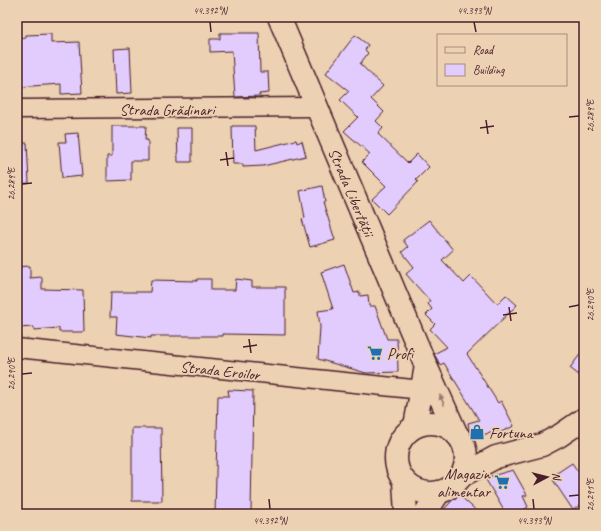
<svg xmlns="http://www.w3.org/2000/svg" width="601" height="531" font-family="Caveat,sans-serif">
  <rect width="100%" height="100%" fill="#ecd1b3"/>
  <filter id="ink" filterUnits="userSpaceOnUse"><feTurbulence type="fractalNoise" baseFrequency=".025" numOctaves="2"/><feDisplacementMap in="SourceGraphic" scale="8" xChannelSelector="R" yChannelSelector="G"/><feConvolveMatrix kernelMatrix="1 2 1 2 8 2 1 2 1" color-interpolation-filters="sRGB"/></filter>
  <g filter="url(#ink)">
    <g fill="#e1ccfd" stroke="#4a1f2b">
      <path d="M220,33H259L260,72H268L269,93L259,94L260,96L235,97L232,51L210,52V39H220Z"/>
      <path d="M51,34V43L79,42L82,93L61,94V84L17,87V39L26,38V35Z"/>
      <path d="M355,35L368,45L365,50L368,53L360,64L383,86L371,99L384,112L376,121L383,128L378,134L408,163L417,154L429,167L416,180L418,182L387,214L372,199L386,186L362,162L370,154L344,131L358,117L340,100L349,91L326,73Z"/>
      <path d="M130,48L132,93L116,94L114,49Z"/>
      <path d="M112,126H146L145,140H148V161H131V180L107,181V156H112Z"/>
      <path d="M232,126H255L256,150L296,140L297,143L302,141L306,156L263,166L243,167V164H233Z"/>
      <path d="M177,128H192V162H178Z"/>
      <path d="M78,133L82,176L62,178L59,142H66L65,134Z"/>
      <path d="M17,143H27L29,183L17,184Z"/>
      <path d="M322,186L325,202H323L335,240L310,247L302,219L305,218L300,191Z"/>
      <path d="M429,220L453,250L442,260L464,283L471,276L497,304L506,295L517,305L467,354L498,403L501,401L514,426L501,432L500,431L471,437L468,423L479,420L444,363L440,365L437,359L434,354L447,347L430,329L435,324L426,315L432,309L428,304L430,301L406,274L414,267L402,252L408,247L403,240Z"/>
      <path d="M344,264L354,293L360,292V296L368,295L369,306H375L387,339H397L398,372L366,373L318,359L320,327L318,311L333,309L321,272Z"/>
      <path d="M30,266V278L42,277V289L83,290L84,332H59V328L34,330V327L17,328V267Z"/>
      <path d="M197,279H211V290H235L236,279L252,281V287H285V335L223,334V336H151V338L116,334L117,317H110L111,292H150L151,280L197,281Z"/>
      <path d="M584,349V379L570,368Z"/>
      <path d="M228,390L253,391L251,514H215L218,396H229Z"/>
      <path d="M132,428H161L162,501H132Z"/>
      <path d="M572,463L584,480V502L573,510L553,480L559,476L557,473Z"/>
      <path d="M513,470L527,495L523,496L528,507L517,514H506L485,478Z"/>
      <path d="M458,494L480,514H440Z"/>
    </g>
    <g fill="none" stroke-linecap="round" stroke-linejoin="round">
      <g stroke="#4a1f2b" stroke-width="21">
        <g id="street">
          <path d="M17,109L316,107"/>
          <path d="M17,348L422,390"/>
        </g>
      </g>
      <g stroke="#4a1f2b" stroke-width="25">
        <g id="secondary">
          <path d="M279,17L426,366L457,435"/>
          <circle cx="431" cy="458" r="35"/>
          <path d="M415,426L426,366"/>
          <path d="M461,476L496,457L542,445L559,436L584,419"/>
          <path d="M404,481L406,514"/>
          <path d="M425,514L439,492"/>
        </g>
      </g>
      <use href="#street" stroke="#ecd1b3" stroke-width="18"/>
      <use href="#secondary" stroke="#ecd1b3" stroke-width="22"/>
    </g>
    <defs><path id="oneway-solid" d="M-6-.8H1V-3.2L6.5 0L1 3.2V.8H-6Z"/></defs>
    <use fill="#9b786f" href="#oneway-solid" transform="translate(442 400) rotate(-114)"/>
  </g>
  <path fill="none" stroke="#4a1f2b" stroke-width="1.5" d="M210,22L211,32M474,22L476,32M569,117L579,116M486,120L488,134M480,128L494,126M226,152L228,166M220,160L234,158M22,184L32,183M509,307L511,321M569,307L579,305M503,315L517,313M249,339L251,353M243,347L257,345M22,374L32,373M569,496L579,495M269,499L270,509M533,499L534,509"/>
  <defs>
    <g id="supermarket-bare" transform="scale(1.2)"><path d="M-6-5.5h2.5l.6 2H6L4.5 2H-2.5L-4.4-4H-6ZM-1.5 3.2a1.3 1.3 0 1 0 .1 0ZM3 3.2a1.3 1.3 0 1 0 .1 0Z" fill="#1f6fb2" stroke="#ecd1b3" stroke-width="2.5" paint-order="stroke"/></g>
    <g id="shop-bare" transform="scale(1.2)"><path d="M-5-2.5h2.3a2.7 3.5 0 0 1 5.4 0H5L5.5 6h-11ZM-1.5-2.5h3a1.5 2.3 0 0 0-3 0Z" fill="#1f6fb2" stroke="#ecd1b3" stroke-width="2.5" paint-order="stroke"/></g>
  </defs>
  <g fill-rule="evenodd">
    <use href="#supermarket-bare" x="375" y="353"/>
    <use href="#shop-bare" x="477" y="432"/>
    <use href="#supermarket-bare" x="502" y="482"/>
  </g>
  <g text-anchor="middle" stroke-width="3.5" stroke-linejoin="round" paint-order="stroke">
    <g font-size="16" fill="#4a1f2b" stroke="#ecd1b3">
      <text x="167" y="115">Strada Grădinari</text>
      <text transform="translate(352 192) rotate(67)" y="6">Strada Libertății</text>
      <text transform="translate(220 370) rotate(6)" y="6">Strada Eroilor</text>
    </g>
    <g font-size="16" fill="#4a1f2b" stroke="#ecd1b3" text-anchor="start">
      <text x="387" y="359">Profi</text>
      <text x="489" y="438">Fortuna</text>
      <text x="490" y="479" text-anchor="end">Magazin<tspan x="490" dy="18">alimentar</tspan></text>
    </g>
  </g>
  <rect width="601" height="531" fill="none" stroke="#ecd1b3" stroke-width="44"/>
  <rect x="437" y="34" width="130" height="52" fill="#ecd1b3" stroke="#ab8a7d"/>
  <rect x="445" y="47" width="20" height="6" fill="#ecd1b3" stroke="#ab8a7d"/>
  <text x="473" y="54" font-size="12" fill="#4a1f2b">Road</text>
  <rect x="445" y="64" width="20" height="12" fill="#e1ccfd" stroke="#ab8a7d"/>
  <text x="473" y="74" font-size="12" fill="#4a1f2b">Building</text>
  <g transform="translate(547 477) rotate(83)" stroke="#ecd1b3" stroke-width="3" paint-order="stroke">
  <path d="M0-3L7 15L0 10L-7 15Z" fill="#4a1f2b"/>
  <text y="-6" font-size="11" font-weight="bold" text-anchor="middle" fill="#4a1f2b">N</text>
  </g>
  <rect x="22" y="22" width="557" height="487" fill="none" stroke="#4a1f2b" stroke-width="1.5"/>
  <g font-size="10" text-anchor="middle" fill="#4a1f2b">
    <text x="210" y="14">44.392°N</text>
    <text x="474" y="14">44.393°N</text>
    <text transform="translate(590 116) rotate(-90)" y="4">26.289°E</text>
    <text transform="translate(11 184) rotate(-90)" y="4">26.289°E</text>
    <text transform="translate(590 305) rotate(-90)" y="4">26.290°E</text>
    <text transform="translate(11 374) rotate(-90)" y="4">26.290°E</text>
    <text transform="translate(590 495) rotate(-90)" y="4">26.291°E</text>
    <text x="270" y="524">44.392°N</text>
    <text x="534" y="524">44.393°N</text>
  </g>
</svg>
